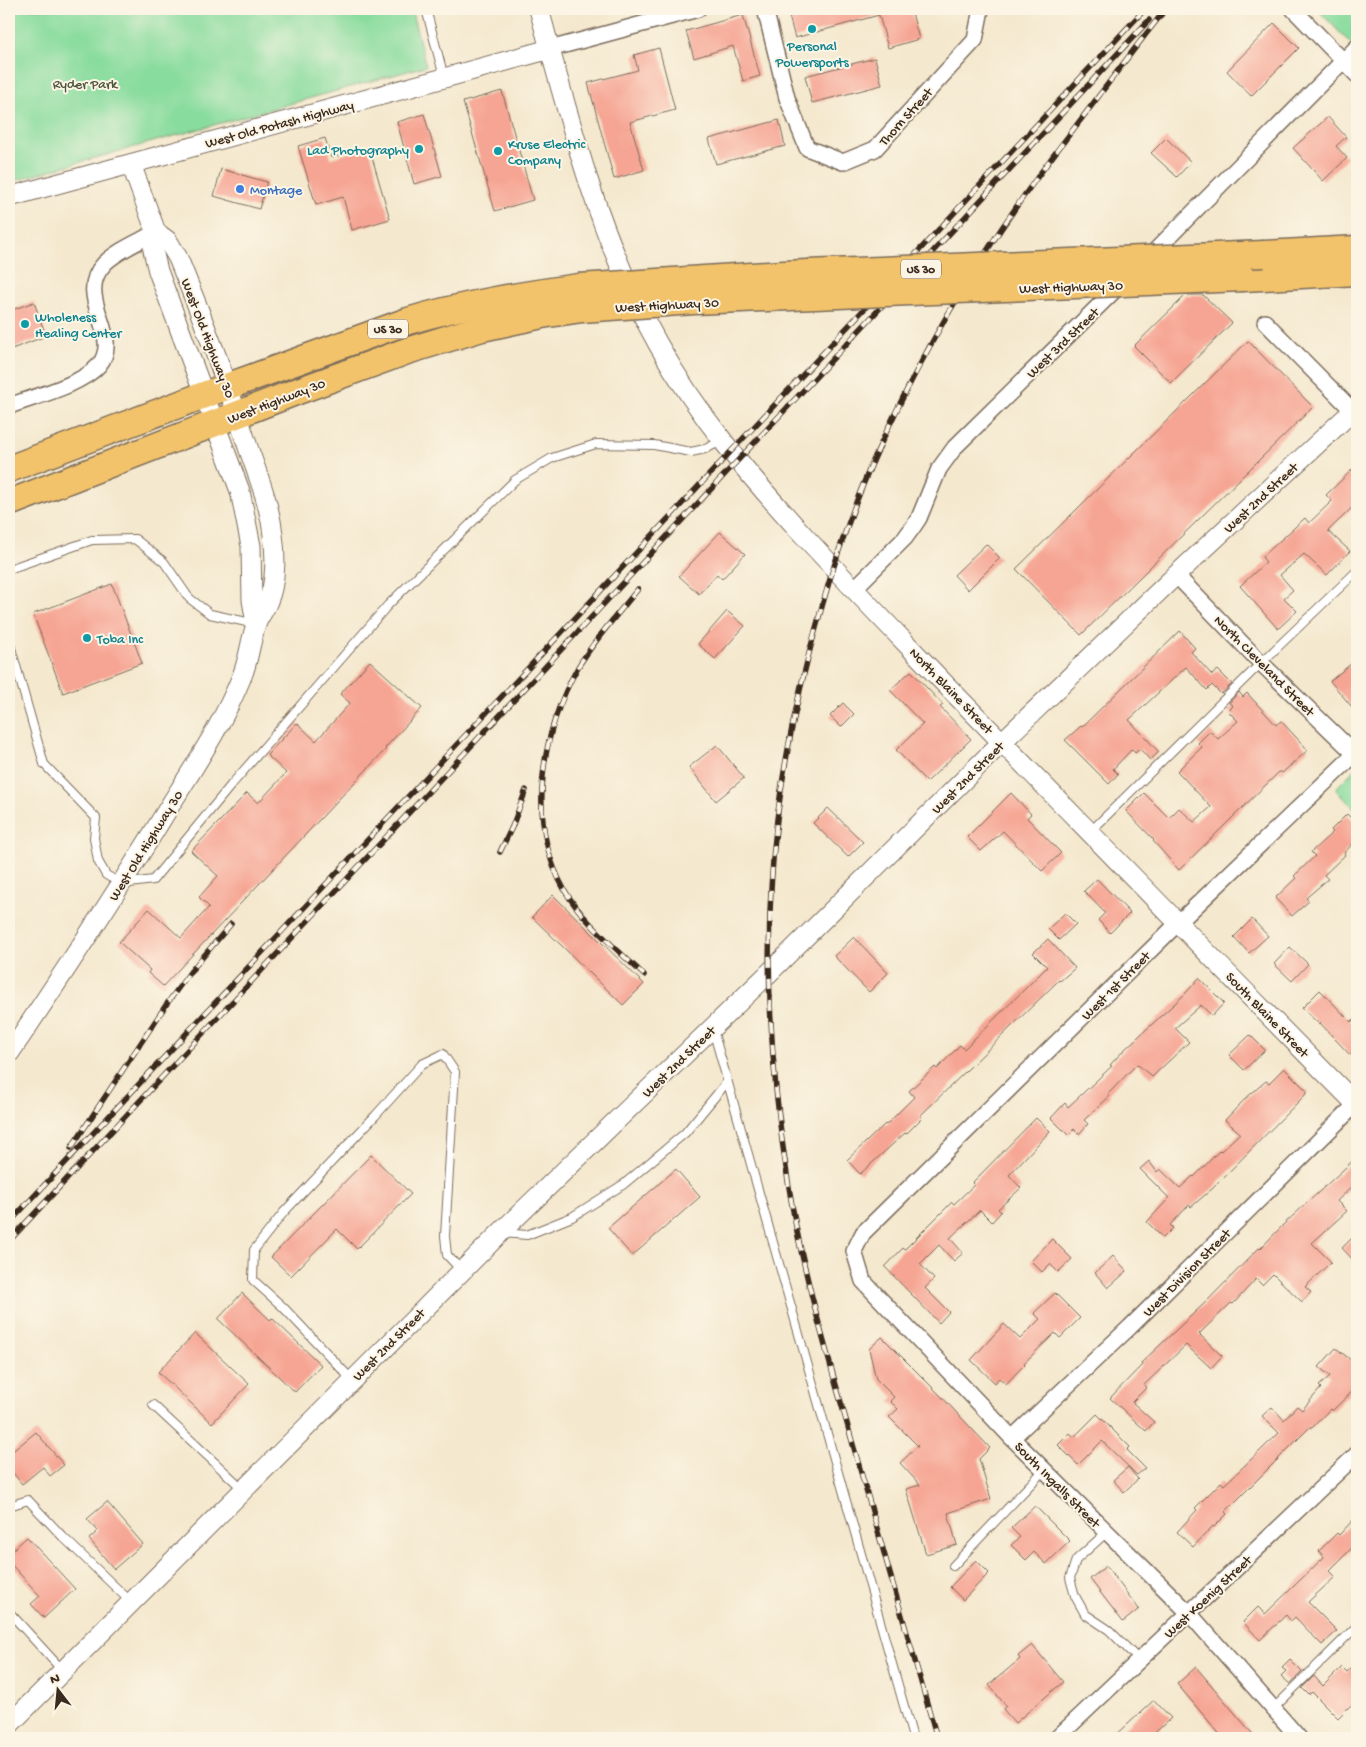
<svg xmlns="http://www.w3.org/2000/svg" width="1366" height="1747" font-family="'Gochi Hand',sans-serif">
  <rect width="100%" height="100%" fill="#fcf5e5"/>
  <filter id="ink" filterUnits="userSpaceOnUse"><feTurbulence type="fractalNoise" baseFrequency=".02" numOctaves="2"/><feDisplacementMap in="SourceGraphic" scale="10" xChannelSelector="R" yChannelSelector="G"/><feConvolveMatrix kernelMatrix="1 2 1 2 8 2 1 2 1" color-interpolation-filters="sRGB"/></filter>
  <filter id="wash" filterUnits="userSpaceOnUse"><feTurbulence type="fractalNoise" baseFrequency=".0096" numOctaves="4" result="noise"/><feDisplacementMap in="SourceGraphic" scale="20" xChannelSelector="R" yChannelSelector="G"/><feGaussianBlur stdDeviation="1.12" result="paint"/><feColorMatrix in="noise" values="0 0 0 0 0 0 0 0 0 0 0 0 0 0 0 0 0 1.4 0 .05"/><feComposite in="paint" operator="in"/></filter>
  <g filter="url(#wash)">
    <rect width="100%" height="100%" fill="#f4e8ce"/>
    <g fill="#88dc9e" stroke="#62835e">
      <path d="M9,9H411L426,66L9,182Z"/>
      <path d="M1317,9H1357V39L1352,45Z"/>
      <path d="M1357,767V811L1335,789Z"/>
    </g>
    <g id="blocks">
      <g fill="#f6a493">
        <path d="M816,9H911L919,39L888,48L879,15L795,38L789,16Z"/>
        <path d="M743,15L760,76L743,81L733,46L694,58L686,31Z"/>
        <path d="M1274,23L1299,48L1251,96L1227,71Z"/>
        <path d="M659,48L675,110L630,122L644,170L614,179L588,83L638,70L634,55Z"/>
        <path d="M875,58L882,85L812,103L805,76Z"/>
        <path d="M502,91L533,200L495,211L463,102Z"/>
        <path d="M424,114L442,176L414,184L397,122Z"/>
        <path d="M1328,117L1346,137L1336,146L1347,158L1323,181L1293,148Z"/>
        <path d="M779,120L785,146L716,164L709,139Z"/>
        <path d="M325,138L331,158L369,147L390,219L352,230L343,197L316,205L298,146Z"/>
        <path d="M1166,138L1191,162L1177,177L1151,153Z"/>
        <path d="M221,169L267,182L259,209L214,196Z"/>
        <path d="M1186,295H1203L1232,323L1171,383L1134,346Z"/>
        <path d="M34,302L46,336L9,350V311Z"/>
        <path d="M1248,341L1313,407L1081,635L1016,569Z"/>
        <path d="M1357,465V503L1328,531L1350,551L1327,575L1304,554L1280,575L1293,590L1284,598L1297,611L1278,629L1240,586L1266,562L1262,557L1305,518L1309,523L1332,501L1326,495Z"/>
        <path d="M720,532L745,554L722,579L717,574L699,594L679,576Z"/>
        <path d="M986,544L1000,558L968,590L954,575Z"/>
        <path d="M112,584L142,663L63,693L33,614Z"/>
        <path d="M727,611L745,626L715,659L698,644Z"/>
        <path d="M1180,631L1195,648L1191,652L1212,675L1218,670L1232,684L1221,694L1212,685L1207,690L1186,667L1129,720L1159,752L1150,760L1140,749L1135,753L1132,749L1113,769L1118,774L1109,784L1065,740L1081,726L1082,727Z"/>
        <path d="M370,661L422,708L385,748L386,749L163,986L148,973L150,970L119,942L149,909L181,938L209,907L199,897L218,876L191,851L247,793L258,803L286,773L267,755L297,723L316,741L350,703L340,694Z"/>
        <path d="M1352,663L1357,670V713L1330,681Z"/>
        <path d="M911,671L943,705L940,707L971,739L927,782L896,750L923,724L890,690Z"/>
        <path d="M1239,692L1243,697L1247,693L1276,725L1281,721L1308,750L1282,773L1280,771L1179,870L1153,841L1154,840L1126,811L1144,793L1169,818L1179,808L1194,822L1211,807L1177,771L1202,747L1198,743L1210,731L1218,739L1238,721L1228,711L1233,706L1229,703Z"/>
        <path d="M843,703L854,714L841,727L830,716Z"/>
        <path d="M717,745L744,778L716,801L689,767Z"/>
        <path d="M1011,793L1031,814L1027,818L1061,853L1042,871L1003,831L981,851L967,837Z"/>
        <path d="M828,808L863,842L848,857L813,823Z"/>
        <path d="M1347,814L1357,824V839L1344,853L1345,855L1324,875L1328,879L1306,898L1309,901L1292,916L1275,898L1296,878L1294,876L1315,856L1311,852L1333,832L1331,830Z"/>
        <path d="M1097,879L1130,913L1110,933L1098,920L1105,913L1084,891Z"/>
        <path d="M553,895L644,984L623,1005L532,917Z"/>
        <path d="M1065,913L1076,924L1059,940L1048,929Z"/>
        <path d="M1252,919L1268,936L1249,953L1234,937Z"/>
        <path d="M854,937L888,973L869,992L834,956Z"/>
        <path d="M1048,939L1075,968L1060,981L1059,980L920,1116L922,1118L906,1134L905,1133L860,1174L847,1160L885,1124L886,1125L914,1097L909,1091L935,1067L937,1069L960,1045L964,1049L1047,967L1033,953Z"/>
        <path d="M1290,947L1308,964L1292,981L1274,964Z"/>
        <path d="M1199,978L1224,1003L1212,1016L1201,1005L1175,1028L1189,1042L1152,1077L1137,1064L1108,1094L1110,1096L1084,1120L1088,1124L1079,1134L1074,1129L1068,1135L1051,1118L1065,1103L1068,1107L1112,1066L1110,1065L1125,1049L1185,994Z"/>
        <path d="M1320,990L1351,1022L1357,1016V1048L1350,1055L1320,1023L1319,1024L1302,1008Z"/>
        <path d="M1250,1035L1265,1050L1244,1070L1229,1055Z"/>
        <path d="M1284,1068L1308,1092L1212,1189L1191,1207L1189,1205L1170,1225L1173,1228L1163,1238L1147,1222L1169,1198L1140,1169L1149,1161L1157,1172L1160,1169L1180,1188L1193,1176L1194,1177L1220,1150L1221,1151L1240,1133L1225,1120L1246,1098L1266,1081L1269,1083Z"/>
        <path d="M1036,1118L1050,1131L1009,1175L1021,1188L998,1209L1001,1212L992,1222L980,1210L950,1238L963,1253L954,1261L939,1245L920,1264L934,1279L925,1288L949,1312L939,1323L885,1267L903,1248L905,1249L952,1202L954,1204L974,1185L972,1183Z"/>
        <path d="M371,1155L411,1194L357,1249L337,1229L291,1276L271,1257Z"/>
        <path d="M1357,1157V1182L1337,1201L1347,1211L1312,1243L1331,1262L1305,1287L1311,1292L1302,1302L1273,1274L1262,1285L1256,1279L1233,1304L1231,1303L1199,1334L1222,1356L1211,1368L1186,1345L1144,1385L1146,1388L1132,1402L1154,1422L1146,1431L1110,1398L1142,1365L1141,1363L1209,1299L1259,1248L1260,1249L1284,1224Z"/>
        <path d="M676,1169L700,1197L632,1256L608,1228Z"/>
        <path d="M1357,1233V1264L1342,1248Z"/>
        <path d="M1052,1239L1072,1259L1058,1272L1050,1264L1042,1272L1031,1261Z"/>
        <path d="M1113,1256L1127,1271L1108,1288L1095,1273Z"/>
        <path d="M242,1293L270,1320L272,1318L321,1365L295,1392L218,1319Z"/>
        <path d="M1055,1293L1080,1318L1060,1338L1055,1333L1024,1363L1025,1364L1006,1384L999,1378L995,1383L971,1360L1004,1324L1020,1339L1040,1319L1034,1313Z"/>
        <path d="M195,1333L249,1384L212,1423L158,1372Z"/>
        <path d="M882,1337L938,1393L990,1448L979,1459L991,1499L948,1513L957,1545L926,1554L906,1489L920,1485L900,1463L918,1446L889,1417L898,1409L890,1401L894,1397L876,1379L869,1349Z"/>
        <path d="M1336,1348L1357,1365V1387L1332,1411L1330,1409L1312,1428L1310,1427L1225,1512L1227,1514L1214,1527L1213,1526L1193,1547L1177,1532L1197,1510L1195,1508L1221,1482L1224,1485L1279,1433L1262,1416L1272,1407L1284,1420L1297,1406L1302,1410L1321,1388L1319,1386L1330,1376L1319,1367Z"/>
        <path d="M1097,1414L1130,1447L1127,1450L1145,1468L1137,1475L1102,1441L1078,1465L1058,1445L1070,1433L1074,1437Z"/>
        <path d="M36,1432L64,1465L50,1476L43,1467L22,1484L9,1468V1454Z"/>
        <path d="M1128,1467L1138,1479L1124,1492L1113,1480Z"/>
        <path d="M107,1502L143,1544L114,1569L89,1539L98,1531L87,1519Z"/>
        <path d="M1035,1506L1070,1541L1046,1564L1034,1552L1026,1560L1011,1545L1020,1537L1011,1528Z"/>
        <path d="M1357,1516V1543L1329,1571L1335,1577L1308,1602L1337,1631L1322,1645L1295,1617L1291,1621L1286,1615L1260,1640L1243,1622L1258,1607L1265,1614L1324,1557L1319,1551L1337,1533L1339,1535Z"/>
        <path d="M27,1537L75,1589L44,1618L31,1604L40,1596L9,1562V1553Z"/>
        <path d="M976,1560L989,1573L963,1600L950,1587Z"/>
        <path d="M1106,1566L1139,1609L1123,1622L1090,1579Z"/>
        <path d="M1032,1645L1063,1682L1015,1723L1003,1709L1006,1706L989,1685L1020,1659L1018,1656Z"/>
        <path d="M1290,1660L1302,1672L1290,1684L1281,1676L1286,1671L1282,1668Z"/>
        <path d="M1357,1662V1699L1338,1718L1312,1692L1309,1695L1302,1688L1314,1676L1323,1686L1342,1667L1347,1672Z"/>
        <path d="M1196,1667L1256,1738H1223L1177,1684Z"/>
        <path d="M1154,1700L1171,1718L1149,1738H1113Z"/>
      </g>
    </g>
  </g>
  <g filter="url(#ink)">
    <use href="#blocks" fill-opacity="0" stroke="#7c6c5c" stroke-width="1"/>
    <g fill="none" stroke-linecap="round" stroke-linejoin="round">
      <g stroke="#7c6c5c" stroke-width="10">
        <g id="service">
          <path d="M426,9L444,77"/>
          <path d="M9,569L92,540L135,539L164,562L189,598L210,614L256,624"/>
          <path d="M9,641L44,764L96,818L94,838L98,861L106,875L122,884L153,880L232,784L388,605L515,480L552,458L596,444L654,445L691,452L705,449L722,441"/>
          <path d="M1090,832L1261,663L1357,571"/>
          <path d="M713,1030L913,1738"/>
          <path d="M502,1233L527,1235L572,1217L624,1184L685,1133L727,1082"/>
          <path d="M352,1380L283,1307L253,1280L254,1250L284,1212L375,1116L422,1064L443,1054L455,1072L445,1236L447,1255L461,1270"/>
          <path d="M153,1405L243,1489"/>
          <path d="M9,1506L28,1500L63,1537L131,1602"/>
          <path d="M1107,1532L1076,1560L1070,1578L1075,1596L1085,1614L1109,1630L1139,1660"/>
          <path d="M953,1566L1044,1470"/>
          <path d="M9,1612L63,1671"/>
          <path d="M1273,1709L1357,1626"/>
        </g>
      </g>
      <g stroke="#7c6c5c" stroke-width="18">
        <g id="minor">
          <path d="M765,9L787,98L807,148L843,162L875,149L975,40L981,9"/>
          <path d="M1293,9L1357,75"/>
          <path d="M550,49L698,9"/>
          <path d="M1148,258L1357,47"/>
          <path d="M1265,322L1357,415"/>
          <path d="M9,406C33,397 82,385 99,365C124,335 73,297 104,264C116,251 141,241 156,232"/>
          <path d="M1176,575L1261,663L1355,754"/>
          <path d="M854,589L905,538L913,527L919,518L939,469L955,447L1122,283"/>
          <path d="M1012,1438L1130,1327L1357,1103"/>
          <path d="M1057,1738L1357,1454"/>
          <path d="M1299,1738L1189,1613L1012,1438L863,1281L854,1251L863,1233L1179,922L1357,752"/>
        </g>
      </g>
      <g stroke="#7c6c5c" stroke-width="21">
        <g id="tertiary">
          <path d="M539,9C570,122 600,242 658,344C699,417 750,477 806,538C852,588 899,636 946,685C1083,825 1219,966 1357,1105"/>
          <path d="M131,164L156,232L153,250L158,271L240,491L251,546L252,600L256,624"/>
          <path d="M9,197L550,49"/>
          <path d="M9,1054C63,974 116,894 166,812C193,768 223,724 242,676C249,659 250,642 256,625C258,617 265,610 268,601C276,583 276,555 273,535C270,506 259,478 249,450C228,385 204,321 178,258L168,241L156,232"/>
          <path d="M9,1725L500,1233L770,972L1002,742L1176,575L1357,407"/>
        </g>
      </g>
      <g stroke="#7c6c5c" stroke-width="29">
        <g id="trunk">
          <path d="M1264,254L1357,249"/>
          <path d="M1243,278L1357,272"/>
          <path d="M9,469L204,395L408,321C464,304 521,295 579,287"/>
          <path d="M9,503L298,391L407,351L482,328L542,315L582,309"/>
        </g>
      </g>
      <use href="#service" stroke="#fff" stroke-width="8"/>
      <use href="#minor" stroke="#fff" stroke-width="15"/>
      <use href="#tertiary" stroke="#fff" stroke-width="19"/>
      <use href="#trunk" stroke="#f2c36a" stroke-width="26"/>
      <g stroke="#3b2a1e" stroke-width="5.5">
        <g id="rail">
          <path d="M638,589C618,614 595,639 578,667C541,733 526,821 564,889C582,921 617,949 644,975"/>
          <path d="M500,852L512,827L526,790"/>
          <path d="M71,1148L166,1005L190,972L231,924"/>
          <path d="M9,1223L1145,9"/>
          <path d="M9,1241L1149,20"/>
          <path d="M937,1738C908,1637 879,1535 850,1434C826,1350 801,1267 788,1181C769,1063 763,938 777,819C786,749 801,678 821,610C836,556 854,503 877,452C920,357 974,264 1036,179C1056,151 1077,125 1098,97C1120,68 1142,38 1166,9"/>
        </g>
      </g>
      <use href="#rail" stroke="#fcf5e5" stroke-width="4" stroke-dasharray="11" stroke-linecap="butt"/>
      <g stroke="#7c6c5c" stroke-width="29" stroke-linecap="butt">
        <g id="trunk-bridge">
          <path d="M579,287L784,274L1264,254"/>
          <path d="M582,309L694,301L1243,278"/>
        </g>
      </g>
      <use href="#trunk-bridge" stroke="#f2c36a" stroke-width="26"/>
    </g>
  </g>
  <g fill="#0f9aa8" stroke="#fcf5e5" stroke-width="2">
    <circle cx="812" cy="29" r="5"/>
    <circle cx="419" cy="149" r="5"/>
    <circle cx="498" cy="151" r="5"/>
    <circle cx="25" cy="324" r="5"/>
    <circle cx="87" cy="638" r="5"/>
  </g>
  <circle fill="#3f7fe0" stroke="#fcf5e5" stroke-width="2" cx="240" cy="189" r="5"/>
  <g text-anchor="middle" stroke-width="4" stroke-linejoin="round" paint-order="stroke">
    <g fill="#fcf5e5" stroke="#75675a" stroke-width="1">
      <rect x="901" y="259.5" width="40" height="19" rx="4"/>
      <rect x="368" y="319.5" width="40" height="19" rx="4"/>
    </g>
    <g font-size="12" font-weight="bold" fill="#3b2a1e">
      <text x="921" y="273">US 30</text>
      <text x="388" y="333">US 30</text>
    </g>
    <g font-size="14" fill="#0d838f" stroke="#fcf5e5" text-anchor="start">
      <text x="812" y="50" text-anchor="middle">Personal<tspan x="812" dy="16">Powersports</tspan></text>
      <text x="508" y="148">Kruse Electric<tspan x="508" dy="16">Company</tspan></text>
      <text x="409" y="154" text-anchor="end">Lad Photography</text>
      <text x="35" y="321">Wholeness<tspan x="35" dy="16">Healing Center</tspan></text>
      <text x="97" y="643">Toba Inc</text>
    </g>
    <g font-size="14" fill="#4e563e" stroke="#fcf5e5">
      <text x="85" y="88">Ryder Park</text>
    </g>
    <g font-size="14" fill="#3b2a1e" stroke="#fcf5e5">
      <text transform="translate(905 116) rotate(-48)" y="5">Thorn Street</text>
      <text transform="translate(279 123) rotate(-15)" y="5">West Old Potash Highway</text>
      <text transform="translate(1071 286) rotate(-2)" y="5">West Highway 30</text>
      <text transform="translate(667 304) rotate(-3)" y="5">West Highway 30</text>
      <text transform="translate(209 338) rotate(69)" y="5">West Old Highway 30</text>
      <text transform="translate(1062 342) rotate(-44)" y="5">West 3rd Street</text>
      <text transform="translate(276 400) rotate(-21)" y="5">West Highway 30</text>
      <text transform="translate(1260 497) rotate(-43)" y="5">West 2nd Street</text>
      <text transform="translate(1265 665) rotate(45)" y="5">North Cleveland Street</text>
      <text transform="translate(952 690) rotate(46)" y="5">North Blaine Street</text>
      <text transform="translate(967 777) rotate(-45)" y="5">West 2nd Street</text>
      <text transform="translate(145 845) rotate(-58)" y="5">West Old Highway 30</text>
      <text transform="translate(1115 985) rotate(-45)" y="5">West 1st Street</text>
      <text transform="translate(1268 1014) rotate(46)" y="5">South Blaine Street</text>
      <text transform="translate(678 1061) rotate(-44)" y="5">West 2nd Street</text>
      <text transform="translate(1186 1272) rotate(-45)" y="5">West Division Street</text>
      <text transform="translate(388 1344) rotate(-45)" y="5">West 2nd Street</text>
      <text transform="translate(1058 1484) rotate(45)" y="5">South Ingalls Street</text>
      <text transform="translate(1207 1596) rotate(-43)" y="5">West Koenig Street</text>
    </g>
    <g font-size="14" fill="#366cbe" stroke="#fcf5e5" text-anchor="start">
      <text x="250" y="194">Montage</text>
    </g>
  </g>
  <rect width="1366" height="1747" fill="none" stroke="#fcf5e5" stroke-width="30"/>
  <g transform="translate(58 1690) rotate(344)" stroke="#fcf5e5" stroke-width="4" paint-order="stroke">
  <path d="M0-4L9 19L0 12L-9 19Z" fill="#3b2a1e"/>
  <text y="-8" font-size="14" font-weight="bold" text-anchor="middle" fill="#3b2a1e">N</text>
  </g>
</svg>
